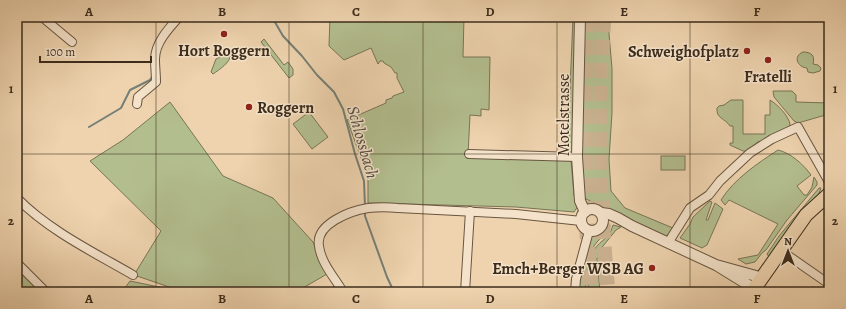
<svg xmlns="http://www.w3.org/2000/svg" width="846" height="309" font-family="Alegreya,serif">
  <rect width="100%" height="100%" fill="#eed3ae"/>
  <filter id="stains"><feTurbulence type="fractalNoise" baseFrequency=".005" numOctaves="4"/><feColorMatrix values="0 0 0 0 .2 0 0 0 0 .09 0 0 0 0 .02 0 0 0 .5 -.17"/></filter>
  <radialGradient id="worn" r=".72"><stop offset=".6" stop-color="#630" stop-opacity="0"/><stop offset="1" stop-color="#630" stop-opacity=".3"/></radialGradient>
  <g fill="#b3be8f" stroke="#787556">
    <path d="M330,17H464L463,57H490L489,110L481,109V116L470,115L468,155L571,160L574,195L578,206L574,212L516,207L368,203V180L364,166L347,120L386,103V100L392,98L393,96L404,92L397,78V73H395L391,67L384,63L383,61H380L378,64L371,48L344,60L329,46Z"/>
    <path d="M573,17H578L574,153L569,154V113Z"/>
    <path d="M585,17H610L609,34L612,68V113L609,159L611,191L625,208L673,228L668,235L666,236L586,199L584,196L582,157L583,45Z"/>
    <path d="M264,39L284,65L288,62L293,69V75L289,78L261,42Z"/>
    <path d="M223,49L227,50L231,54C230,63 220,69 213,74L211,72L216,59L220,57L221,50Z"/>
    <path d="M803,52C812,52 815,56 813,64L818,65L821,68L820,71L813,73L808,72L807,68C797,67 793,56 803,52Z"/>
    <path d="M773,91H792L796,95V102L829,103V114L798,123L794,121L774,97Z"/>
    <path d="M731,100H743V134H765V115H770V100C778,105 788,115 790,124L789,127L761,143L759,141L749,149L750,151H743L730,145V143H733V126H730C725,118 716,119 717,108L719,106L724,105Z"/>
    <path d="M170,102L223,176L273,198L313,242L327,274L296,292H190L175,289L134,275L161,231L90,161L123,140Z"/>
    <path d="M309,112L328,137L312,149L293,124Z"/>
    <path d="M778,150C791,153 804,165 811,175L797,186L804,195H807L812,187L814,177L817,182V185L787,220L766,250L762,253L755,262L746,264L738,259L758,255L778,224L729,200L725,205L721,200C734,179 758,163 778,150Z"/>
    <rect x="661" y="156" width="24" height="14"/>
    <path d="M819,188H821L818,196L793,222L769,257L767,254L779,236Z"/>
    <path d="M710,201L712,202L706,220H708L715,203L723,209L707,245L702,248L680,238L690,224L693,217Z"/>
    <path d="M610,225L609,232C605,236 600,238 597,242C588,251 585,280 586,292H578C580,278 584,253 590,240C593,233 603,229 610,225Z"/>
    <path d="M613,225L621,227L616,230L599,251L603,255V258H597L600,292H588C588,283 590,258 594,250C601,239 609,240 613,225Z"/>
    <path d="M17,269L43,292H17Z"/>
    <path d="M130,281L183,292H122Z"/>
  </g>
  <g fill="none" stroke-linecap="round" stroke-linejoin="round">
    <g stroke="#757f76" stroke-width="2">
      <path d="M272,17L283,36L302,56L317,75L334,92L343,109L355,154L364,181L365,207"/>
      <path d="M89,127L121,108L130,90L150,80L153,75"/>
      <path d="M365,212V216L387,277L394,292"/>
    </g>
    <g stroke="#cbb291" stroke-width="15" stroke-dasharray="15 8" stroke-linecap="butt">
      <path d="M588,17C584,67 584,117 585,167C586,209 587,250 591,292"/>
      <path d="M604,17C597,108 599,201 608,292"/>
    </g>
    <g stroke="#695640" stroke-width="10">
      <g id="minor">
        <path d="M42,17L72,42"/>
        <path d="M137,104L138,97L156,82C156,74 155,67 155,59C155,43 169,28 179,17"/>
        <path d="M469,154L577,157"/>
        <path d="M17,198C48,230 95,253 133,275"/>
        <path d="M668,243L690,208L709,195L720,181L750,153L772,139L798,127L829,182"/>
        <path d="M780,250L829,284"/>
        <path d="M17,263L46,292"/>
        <path d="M343,292C335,278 321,263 319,246C315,224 350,211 368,208C378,207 388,207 398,208L516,214L581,221"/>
        <path d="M465,292L470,211"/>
        <path d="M575,292L576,279L589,231"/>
      </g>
    </g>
    <g stroke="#695640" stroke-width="12">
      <g id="tertiary">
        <path d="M580,17L577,157L580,201L585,212"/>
        <circle cx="592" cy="220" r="11"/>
        <path d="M601,213L609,214L618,218L632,226L716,265L756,276L758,284L750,286L716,265"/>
      </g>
    </g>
    <g stroke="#3d2c1c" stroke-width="15">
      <path id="primary" d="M752,292L806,215L829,194"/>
    </g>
    <use href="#minor" stroke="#f4e2ca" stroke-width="8"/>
    <use href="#tertiary" stroke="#f4e2ca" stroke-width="10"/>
    <use href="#primary" stroke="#eed3ae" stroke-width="13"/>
  </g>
  <path fill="none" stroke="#3d2c1c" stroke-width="1" stroke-opacity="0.55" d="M156,17V292M289,17V292M423,17V292M557,17V292M690,17V292M17,154H829"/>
  <g fill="#8f2418" stroke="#f4e2ca" stroke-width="1.5">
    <circle cx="224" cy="34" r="4"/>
    <circle cx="747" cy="51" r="4"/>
    <circle cx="768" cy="60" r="4"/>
    <circle cx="249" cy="107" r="4"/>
    <circle cx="652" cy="268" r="4"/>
  </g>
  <g text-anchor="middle" stroke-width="3" stroke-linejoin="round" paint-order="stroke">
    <g font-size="16" font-weight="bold" fill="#3d2c1c" stroke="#f4e2ca">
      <text x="224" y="56">Hort Roggern</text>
      <text x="739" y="57" text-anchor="end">Schweighofplatz</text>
      <text x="768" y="82">Fratelli</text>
      <text x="257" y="113" text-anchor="start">Roggern</text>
      <text x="644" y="274" text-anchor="end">Emch+Berger WSB AG</text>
    </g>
    <g font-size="16" fill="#3d2c1c" stroke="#f4e2ca">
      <text transform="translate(563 115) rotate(-90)" y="6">Motelstrasse</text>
    </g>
    <g font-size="17" font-style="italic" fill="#544e42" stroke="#f4e2ca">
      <text transform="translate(363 142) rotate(74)" y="6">Schlossbach</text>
    </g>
  </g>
  <rect width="846" height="309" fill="none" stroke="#eed3ae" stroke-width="44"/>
  <g transform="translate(788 251)" stroke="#f4e2ca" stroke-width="3" paint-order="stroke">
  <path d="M0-3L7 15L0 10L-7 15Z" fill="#3d2c1c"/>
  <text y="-6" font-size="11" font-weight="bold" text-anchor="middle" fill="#3d2c1c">N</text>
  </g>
  <path d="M40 56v6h111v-6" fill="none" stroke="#3d2c1c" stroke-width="2"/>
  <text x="46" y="56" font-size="12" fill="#3d2c1c" stroke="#f4e2ca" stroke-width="3" paint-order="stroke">100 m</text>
  <rect x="22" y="22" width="802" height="265" fill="none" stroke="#3d2c1c" stroke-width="1.5"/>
  <g font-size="13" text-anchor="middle" font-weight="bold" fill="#3d2c1c">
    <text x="89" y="16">A</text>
    <text x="222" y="16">B</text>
    <text x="356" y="16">C</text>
    <text x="490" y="16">D</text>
    <text x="624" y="16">E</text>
    <text x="757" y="16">F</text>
    <text x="11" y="93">1</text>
    <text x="835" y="93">1</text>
    <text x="11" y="225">2</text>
    <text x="835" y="225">2</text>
    <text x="89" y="303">A</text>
    <text x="222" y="303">B</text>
    <text x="356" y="303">C</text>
    <text x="490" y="303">D</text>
    <text x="624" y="303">E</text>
    <text x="757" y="303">F</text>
  </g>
  <rect width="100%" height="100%" filter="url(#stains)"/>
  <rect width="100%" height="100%" fill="url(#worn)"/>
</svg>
